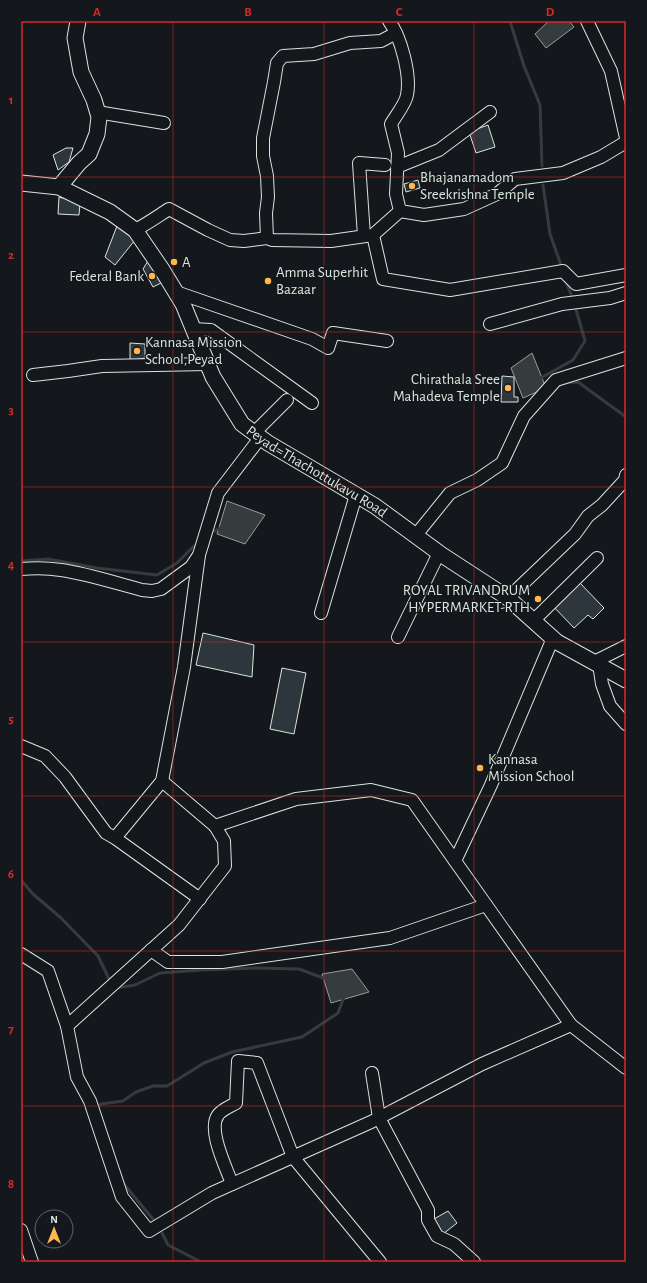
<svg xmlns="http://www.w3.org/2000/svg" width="647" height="1283" font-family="'Alegreya Sans',sans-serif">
  <rect width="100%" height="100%" fill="#14181c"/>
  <g fill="#363b3e" stroke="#939e99">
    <path d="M549,21H569L574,27L546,48L535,34Z"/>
    <path d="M532,353L546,388L523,398L511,368Z"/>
    <path d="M227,501L265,515L245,544L217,534Z"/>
    <path d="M352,969L369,992L331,1003L322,974Z"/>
  </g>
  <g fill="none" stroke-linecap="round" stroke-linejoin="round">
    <g stroke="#363b3e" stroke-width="3">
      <path d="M510,21L524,66L540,105L542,166"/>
      <path d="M543,185L550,234L562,268"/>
      <path d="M566,281L573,300"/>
      <path d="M539,379L573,360L585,341L575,306"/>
      <path d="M564,383L578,382L626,417"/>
      <path d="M215,531L222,527"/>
      <path d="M21,561L48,559L97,568L157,575L177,563L194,546"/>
      <path d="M21,880L33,894L61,918L98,956L111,983"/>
      <path d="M116,988L135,985L160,973L201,970L256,968L299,969L326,979"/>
      <path d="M96,1108L101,1104L123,1101L136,1092L153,1086H167L204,1063L232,1052L302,1037L338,1013L344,997"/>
      <path d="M123,1183L157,1224"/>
      <path d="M162,1233L168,1245L201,1262"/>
    </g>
  </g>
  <g fill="#2c363c" stroke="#d8e6dc">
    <path d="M488,125L495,147L476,153L469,132Z"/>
    <path d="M66,148H73L69,162L58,170L53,155Z"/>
    <path d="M418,180L420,188L406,192L404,184Z"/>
    <path d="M59,197L80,203L79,215L58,214Z"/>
    <path d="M117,226L135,240L115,265L105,257Z"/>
    <path d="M148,261L161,283L153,287L143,269Z"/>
    <path d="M130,343L145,344V358L130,361Z"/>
    <path d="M502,376L514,377V397H518V402H501Z"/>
    <path d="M578,581L604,608L593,619L588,615L574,628L552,605Z"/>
    <path d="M203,633L254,645L252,677L196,665Z"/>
    <path d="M282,668L306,673L294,734L270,729Z"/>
    <path d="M448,1211L457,1223L443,1234L434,1219Z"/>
  </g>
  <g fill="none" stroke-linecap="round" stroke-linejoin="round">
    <g stroke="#d8e6dc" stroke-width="14">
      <g id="minor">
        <path d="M389,21C401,37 411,75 407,95C406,103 395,117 391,124L398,153L396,194L400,211L424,215L464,209L497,194L515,179L563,173L601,157L626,142"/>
        <path d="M587,21L611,71L626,138"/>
        <path d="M97,112L164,123"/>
        <path d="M397,167L439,150L490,112"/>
        <path d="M135,230C147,224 158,216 169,209L208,230L230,240L244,241L267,238L272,240L331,241L373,235L400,211"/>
        <path d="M373,235L383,279L450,290L563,271L576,284L626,275"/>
        <path d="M364,236L359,163L385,165"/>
        <path d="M267,238L266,213L268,197L267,176L263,156V138L274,82L277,63L283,56L314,54L350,43L381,41L396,33"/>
        <path d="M176,292L312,339L328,348L333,333L387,341"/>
        <path d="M490,324L562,304L610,298L626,293"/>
        <path d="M193,329L211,330L312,403"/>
        <path d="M33,375L68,371L102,366L208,364"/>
        <path d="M254,433L287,400"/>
        <path d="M416,535L450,493L477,480L502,463L524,416L556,380L626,358"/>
        <path d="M21,569C35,568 48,568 61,570C89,574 115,583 142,590L152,591L161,589L191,567L199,555L218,493L260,438"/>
        <path d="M508,598L575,534L588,516L602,505L625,480L626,475"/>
        <path d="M321,613L356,495"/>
        <path d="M533,621L597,558"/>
        <path d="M398,637L439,553"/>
        <path d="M594,662L626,646"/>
        <path d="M599,664L602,684L610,706L626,724"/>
        <path d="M21,746L45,756L65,777L106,833L115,838L162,781L184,667L199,555"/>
        <path d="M215,826L296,799L371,790L412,800L455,861"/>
        <path d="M115,838L200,899"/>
        <path d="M151,950L168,962H222L390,938L486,905"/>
        <path d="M21,954L48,971L67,1026L77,1077L90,1101L122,1197L149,1231L212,1193L371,1122L482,1064L571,1025L455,861L491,785L553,638"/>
        <path d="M571,1025L626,1068"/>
        <path d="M67,1026L179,925L225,866L224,841L215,826L162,781"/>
        <path d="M372,1073L379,1118L428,1210V1220L437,1236L454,1244L474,1262"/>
        <path d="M232,1184C227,1169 207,1130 218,1115C221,1110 231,1106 236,1103L238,1061L257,1063L293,1157L380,1262"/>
        <path d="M21,1230L32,1262"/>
      </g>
    </g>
    <g stroke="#d8e6dc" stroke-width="17">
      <g id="major">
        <path id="s1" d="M21,183L59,187L110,212L135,230L161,268L183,304L213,377L242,424L268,443L375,506L442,555L508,598L557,642L626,680"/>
        <path d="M59,187L79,163L89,154L97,134L99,117L94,100L81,72L75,38L78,21"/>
      </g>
    </g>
    <use href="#minor" stroke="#14181c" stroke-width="12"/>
    <use href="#major" stroke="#14181c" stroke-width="15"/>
  </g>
  <path fill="none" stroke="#d62828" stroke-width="1" stroke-opacity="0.55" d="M173,21V1262M324,21V1262M474,21V1262M21,177H626M21,332H626M21,487H626M21,642H626M21,796H626M21,951H626M21,1106H626"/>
  <g fill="#ffb74d" stroke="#14181c" stroke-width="1.5">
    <circle cx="412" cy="186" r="4"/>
    <circle cx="174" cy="262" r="4"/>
    <circle cx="152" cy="276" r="4"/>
    <circle cx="268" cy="281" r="4"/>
    <circle cx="137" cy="351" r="4"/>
    <circle cx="508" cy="388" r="4"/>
    <circle cx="538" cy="599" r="4"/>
    <circle cx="480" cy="768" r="4"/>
  </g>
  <g text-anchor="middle" stroke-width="3" stroke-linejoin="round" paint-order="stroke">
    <g font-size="15" fill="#d8e6dc" stroke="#14181c" text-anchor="start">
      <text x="420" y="182">Bhajanamadom<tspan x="420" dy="17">Sreekrishna Temple</tspan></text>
      <text x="182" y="267">A</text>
      <text x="276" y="277">Amma Superhit<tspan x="276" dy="17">Bazaar</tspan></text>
      <text x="144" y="281" text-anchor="end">Federal Bank</text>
      <text x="145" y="347">Kannasa Mission<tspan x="145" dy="17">School,Peyad</tspan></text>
      <text x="500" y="384" text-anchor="end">Chirathala Sree<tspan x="500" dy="17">Mahadeva Temple</tspan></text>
      <text x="530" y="595" text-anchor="end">ROYAL TRIVANDRUM<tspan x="530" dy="17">HYPERMARKET-RTH</tspan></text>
      <text x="488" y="764">Kannasa<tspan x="488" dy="17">Mission School</tspan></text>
    </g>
    <g font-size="15" fill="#d8e6dc" stroke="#14181c">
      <text dy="5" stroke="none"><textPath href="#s1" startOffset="437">Peyad=Thachottukavu Road</textPath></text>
    </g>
  </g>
  <rect width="647" height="1283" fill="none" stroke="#14181c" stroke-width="44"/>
  <g transform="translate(54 1229)"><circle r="19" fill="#14181c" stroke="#626a69"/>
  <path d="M0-3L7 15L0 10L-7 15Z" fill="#ffb74d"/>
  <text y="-6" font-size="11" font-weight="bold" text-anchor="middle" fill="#d8e6dc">N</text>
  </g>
  <rect x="22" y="22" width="603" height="1239" fill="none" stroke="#d62828" stroke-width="1.5"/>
  <g font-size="13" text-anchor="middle" font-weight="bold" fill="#d62828">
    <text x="97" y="16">A</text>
    <text x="248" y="16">B</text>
    <text x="399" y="16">C</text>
    <text x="550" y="16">D</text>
    <text x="11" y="104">1</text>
    <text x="11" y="259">2</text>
    <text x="11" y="414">3</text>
    <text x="11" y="569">4</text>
    <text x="11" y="723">5</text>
    <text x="11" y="878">6</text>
    <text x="11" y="1033">7</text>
    <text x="11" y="1188">8</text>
  </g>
</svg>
